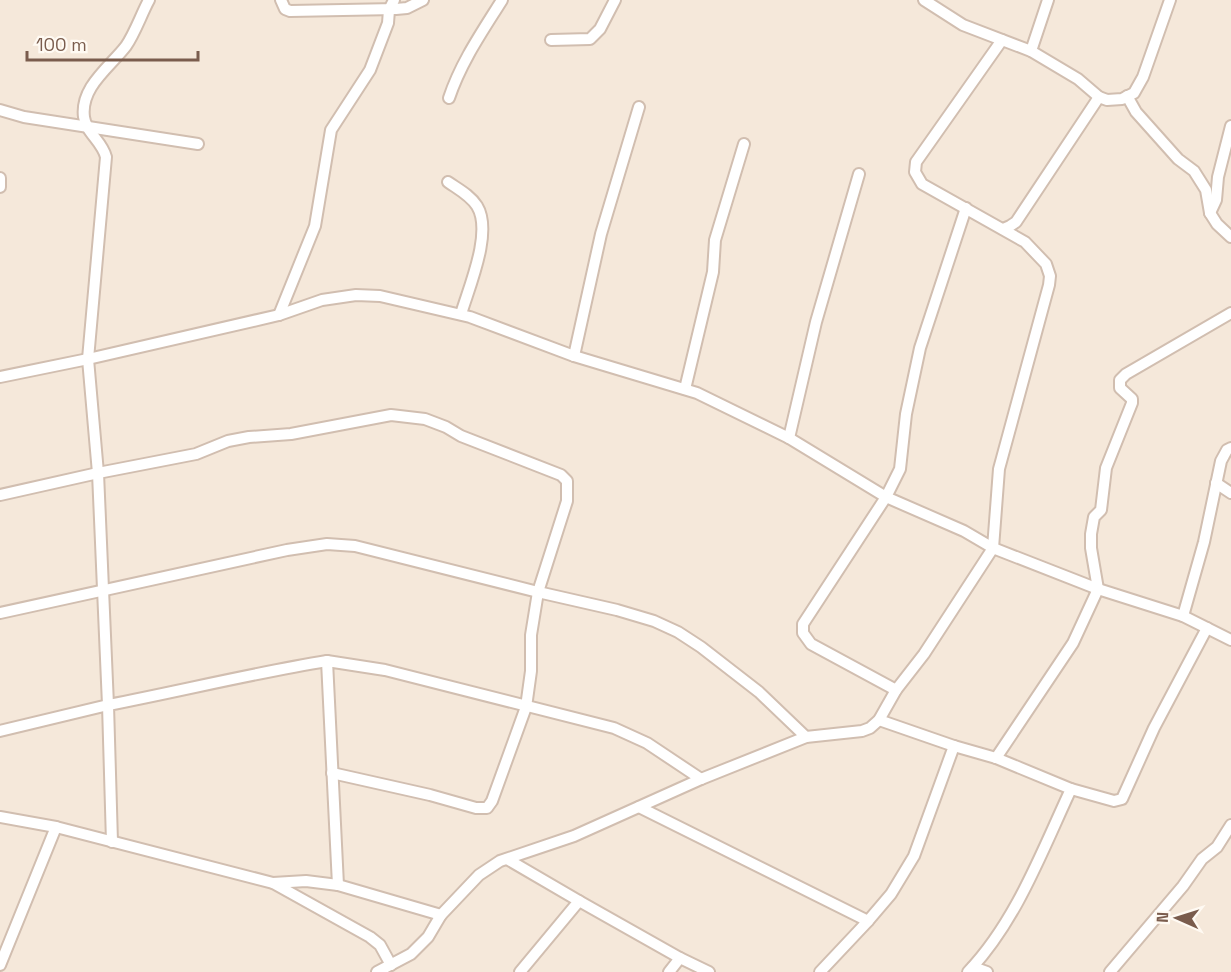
<svg xmlns="http://www.w3.org/2000/svg" width="1231" height="972" font-family="'Space Grotesk',sans-serif">
  <rect width="100%" height="100%" fill="#fdf6ec"/>
  <rect fill="#f5e8da" x="0" y="0" width="1231" height="972"/>
  <g fill="none" stroke-linecap="round" stroke-linejoin="round">
    <g stroke="#d1beb0" stroke-width="14">
      <g id="minor">
        <path d="M281,0L285,9L290,11L396,9L407,8L423,0"/>
        <path d="M924,0L963,25L1031,51L1078,79L1099,97L1107,100L1122,99L1134,93L1143,77L1170,0"/>
        <path d="M551,40L590,39L600,29L615,0"/>
        <path d="M1031,51L1048,0"/>
        <path d="M1127,96L1136,112L1178,159L1194,171L1206,190L1210,213L1217,224L1231,237"/>
        <path d="M449,98C461,62 482,32 502,0"/>
        <path d="M0,110L24,117L198,144"/>
        <path d="M0,178V187"/>
        <path d="M448,182C458,189 470,195 477,206C493,232 469,287 461,314"/>
        <path d="M1210,213L1216,200L1218,177L1231,126"/>
        <path d="M1003,229L1010,226L1016,222L1099,97"/>
        <path d="M279,315L315,226L331,130L370,70L388,23L389,10L394,0"/>
        <path d="M574,356L601,234L639,107"/>
        <path d="M0,377L88,359L279,315L322,300L356,295L380,296L470,317L574,356L697,393L789,438L886,497L964,531L993,548L1098,589L1183,616L1231,640"/>
        <path d="M685,389L713,272L715,240L744,144"/>
        <path d="M789,438L816,322L859,174"/>
        <path d="M1216,483L1231,493"/>
        <path d="M0,495L98,473L196,454L228,441L249,437L291,434L391,415L425,419L446,427L461,436L561,475L567,481V501L538,592L531,635V671L526,707L492,801L487,808H476L430,795L332,773"/>
        <path d="M0,613L287,550L327,544L355,546L538,592L617,610L654,621L678,632L701,647L759,692L806,737"/>
        <path d="M1183,616L1204,542L1221,461L1227,450L1231,448"/>
        <path d="M896,690L811,644L803,633V624L886,497L900,469L906,414L920,348L966,208"/>
        <path d="M0,731L108,705L98,473L88,359L106,157C102,141 86,133 84,117C80,87 110,67 126,46C135,33 141,15 149,0"/>
        <path d="M954,746L996,758L1071,789C1042,851 1016,922 968,972"/>
        <path d="M996,758L1073,643L1098,589L1091,548V534L1094,517L1101,510L1106,468L1132,403V399L1120,388V380L1126,374L1231,313"/>
        <path d="M1071,789L1114,801L1122,799L1154,728L1207,628"/>
        <path d="M639,807L868,921L820,972"/>
        <path d="M0,817L56,827L0,965"/>
        <path d="M56,827L273,883L306,881L338,885L441,915L428,937L411,954L377,972"/>
        <path d="M112,842L108,705C181,691 253,673 327,661"/>
        <path d="M507,859L579,901L520,972"/>
        <path d="M273,883L370,937L380,945L391,965"/>
        <path d="M338,885L327,661L385,670L614,728L647,743L701,779"/>
        <path d="M579,901L680,958L669,972"/>
        <path d="M441,915L479,875L500,861L574,836L701,779L806,737L862,731L870,728L879,720L896,690L924,654L993,548L999,469L1049,285L1050,276L1046,264L1025,242L922,184L915,172L916,162L1002,40"/>
        <path d="M868,921L891,894L914,856L954,746L879,720"/>
        <path d="M680,958L709,972"/>
        <path d="M973,967L987,972"/>
        <path d="M1110,972L1183,886L1202,859L1217,847L1231,825"/>
      </g>
    </g>
    <use href="#minor" stroke="#fff" stroke-width="10"/>
  </g>
  <g transform="translate(1177 918) rotate(273)" stroke="#fffaf3" stroke-width="4.5" paint-order="stroke">
  <path d="M0-4.5L10 22L0 15L-10 22Z" fill="#7a5c4d"/>
  <text y="-9" font-size="16" font-weight="bold" text-anchor="middle" fill="#7a5c4d">N</text>
  </g>
  <path d="M27 51v9h171v-9" fill="none" stroke="#7a5c4d" stroke-width="3"/>
  <text x="36" y="51" font-size="18" fill="#7a5c4d" stroke="#fffaf3" stroke-width="4.5" paint-order="stroke">100 m</text>
</svg>
